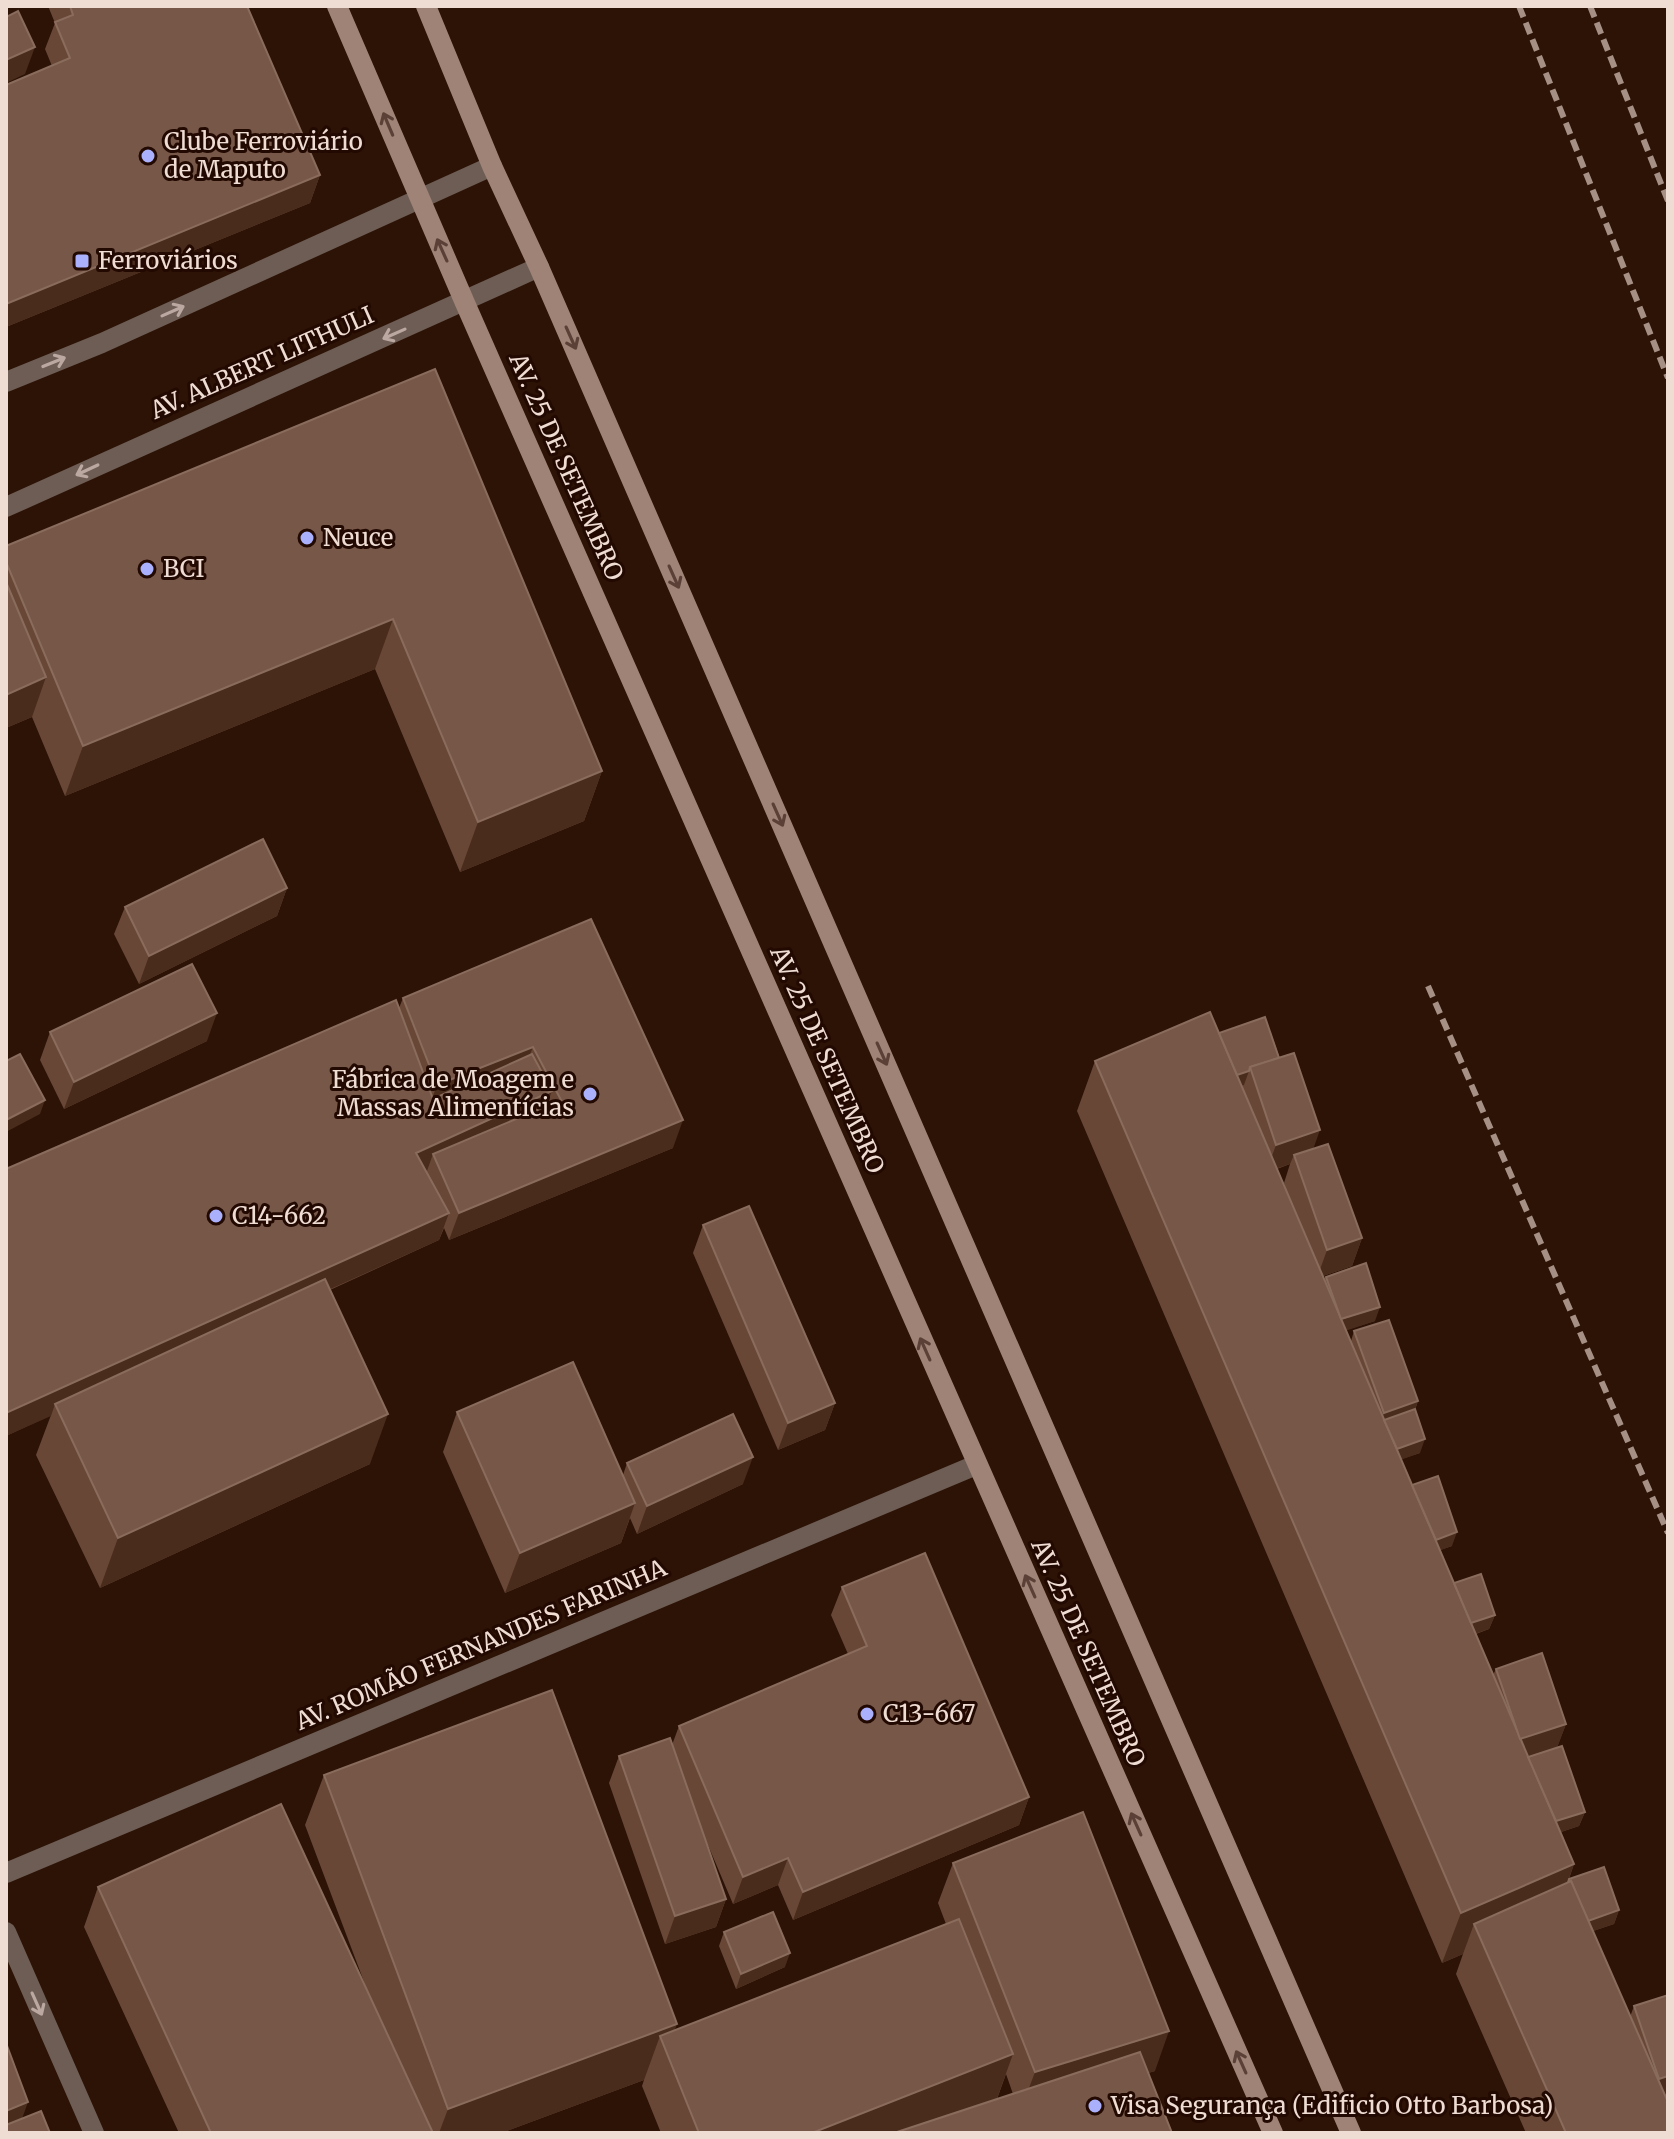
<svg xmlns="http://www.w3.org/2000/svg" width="1674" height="2139" font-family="Merriweather,serif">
  <rect width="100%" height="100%" fill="#2c1306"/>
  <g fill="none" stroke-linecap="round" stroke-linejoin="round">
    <g stroke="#6e5d55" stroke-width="20">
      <path d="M6,1873L976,1465"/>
      <path d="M6,1932L94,2133"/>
    </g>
    <g stroke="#6e5d55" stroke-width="20">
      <path d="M6,382L102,343L492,166"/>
      <path d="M6,507L539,267"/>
    </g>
    <g stroke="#9e8376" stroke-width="20">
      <path d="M337,6L465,303L1273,2133"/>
      <path d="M426,6L492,166L539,267L1351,2133"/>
    </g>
    <g stroke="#a69086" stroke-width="6" stroke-dasharray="12 6" stroke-linecap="butt">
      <path d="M1519,6L1668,378"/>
      <path d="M1590,6L1668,201"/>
      <path d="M1428,986L1668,1533"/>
    </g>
  </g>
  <g fill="#684737" fill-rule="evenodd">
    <path d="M48,6H247L320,175L310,203L6,327V85L52,66L45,49L55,23Z"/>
    <path d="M435,369L602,771L584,821L460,872L375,669L65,796L32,717L6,728V546Z"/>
    <path d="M287,888L277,916L139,984L114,934L125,907Z"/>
    <path d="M591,919L673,1148L449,1240L444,1228L439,1240L330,1290L370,1464L100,1588L36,1455L51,1415L6,1436L399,1008L403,998Z"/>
    <path d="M1265,1017L1313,1149L1362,1238L1352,1266L1323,1276L1324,1280L1326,1277L1375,1321L1346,1330L1351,1341L1354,1331L1418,1401L1415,1410L1420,1453L1401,1459L1412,1485L1452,1546L1440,1550L1454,1583L1495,1615L1489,1629L1476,1634L1493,1675L1496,1669L1566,1724L1557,1747L1585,1812L1579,1826L1561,1832L1574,1864L1569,1879L1619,1910L1614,1924L1593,1931L1630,2017L1634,2006L1667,2101L1668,2133H1526L1456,1974L1463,1954L1442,1963L1077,1111L1095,1061L1219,1033ZM1290,1164L1284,1183L1288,1196L1277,1169Z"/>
    <path d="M50,1032L207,1041L64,1109L40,1060Z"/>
    <path d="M703,1225L835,1403L825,1430L778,1450L693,1253Z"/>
    <path d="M457,1412L623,1475L627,1463L743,1484L637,1534L630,1518L621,1543L505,1593L443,1452Z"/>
    <path d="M842,1587L1029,1797L1019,1825L793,1920L778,1885L733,1904L705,1838L726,1899L716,1927L665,1944L609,1783L619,1756L672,1745L679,1726L848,1654L831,1615Z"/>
    <path d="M324,1775L675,2030L946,1924L938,1903L953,1863L1155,2071L1148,2073L1172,2133H661L642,2086L644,2080L501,2133H179L84,1927L98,1887L366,1987L305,1825ZM1006,2074L1013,2094L997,2099Z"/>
    <path d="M724,1932L785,1967L736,1989L719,1946Z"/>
  </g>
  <g fill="#4a2c1c">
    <path d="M35,47L25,74L6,83V60Z"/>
    <path d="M320,175L310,203L6,327V304Z"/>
    <path d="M393,619L375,669L65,796L83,746Z"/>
    <path d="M46,677L32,717L6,728V695Z"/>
    <path d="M602,771L584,821L460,872L478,822Z"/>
    <path d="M287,888L277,916L139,984L149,956Z"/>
    <path d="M217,1013L207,1041L64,1109L74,1082Z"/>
    <path d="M533,1047L522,1075L427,1112L437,1085Z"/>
    <path d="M1249,1071L1244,1085L1216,1095L1221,1080Z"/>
    <path d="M552,1091L541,1119L433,1154L427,1171L405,1180L416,1153Z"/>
    <path d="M45,1100L40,1114L6,1132V1120Z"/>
    <path d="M683,1120L673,1148L449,1240L459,1213Z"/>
    <path d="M1320,1130L1310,1158L1294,1155L1290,1164L1266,1172L1276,1145Z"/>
    <path d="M449,1213L439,1240L58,1412L55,1404L51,1416L6,1436V1413Z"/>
    <path d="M1362,1238L1352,1266L1317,1278L1327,1250Z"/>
    <path d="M1380,1307L1375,1321L1336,1334L1341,1320Z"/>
    <path d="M1418,1401L1413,1415L1379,1427L1384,1413Z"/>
    <path d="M835,1403L825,1430L778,1450L788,1423Z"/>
    <path d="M388,1414L370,1464L100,1588L118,1538Z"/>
    <path d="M1425,1439L1420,1453L1389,1464L1395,1449Z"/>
    <path d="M753,1457L743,1484L637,1534L647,1506Z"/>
    <path d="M635,1503L621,1543L505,1593L520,1553Z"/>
    <path d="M1457,1532L1452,1546L1422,1557L1427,1543Z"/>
    <path d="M1495,1615L1489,1629L1451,1642L1456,1628Z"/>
    <path d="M1566,1724L1556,1751L1520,1760V1739Z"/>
    <path d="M1029,1797L1019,1825L793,1920L803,1892Z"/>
    <path d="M1585,1812L1579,1826L1537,1840L1542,1826Z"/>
    <path d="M788,1858L778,1885L733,1904L743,1877Z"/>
    <path d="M1574,1864L1556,1915L1474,1924L1463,1954L1442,1963L1461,1913Z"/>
    <path d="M726,1899L716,1927L665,1944L675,1916Z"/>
    <path d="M1619,1910L1614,1924L1573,1938L1578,1924Z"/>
    <path d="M790,1953L785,1967L736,1989L741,1974Z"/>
    <path d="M677,2024L667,2052L660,2036L644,2080L501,2133H439L448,2109Z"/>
    <path d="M1169,2031L1155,2071L1020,2112L1035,2072Z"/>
    <path d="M1013,2054L995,2104L922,2133H812Z"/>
    <path d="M1668,2076V2101L1649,2107L1659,2079Z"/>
    <path d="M28,2102L18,2130L6,2133V2111Z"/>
  </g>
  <g fill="#775748" stroke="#8a6c5d" stroke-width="2">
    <path d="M70,6H247L320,175L6,304V85L70,58L55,22L73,15Z"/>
    <path d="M18,11L35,47L6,60V17Z"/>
    <path d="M435,369L602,771L478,822L393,619L83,746L6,562V546Z"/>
    <path d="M6,582L46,677L6,695Z"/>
    <path d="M263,839L287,888L149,956L125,907Z"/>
    <path d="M591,919L683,1120L459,1213L433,1154L561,1100L533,1047L437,1085L403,998Z"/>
    <path d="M192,964L217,1013L74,1082L50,1032Z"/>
    <path d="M396,1000L433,1099L532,1054L552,1091L416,1153L449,1213L6,1413V1169Z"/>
    <path d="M1210,1012L1574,1864L1461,1913L1095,1061Z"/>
    <path d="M1265,1017L1279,1058L1250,1067L1249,1071L1237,1075L1219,1033Z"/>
    <path d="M1294,1053L1320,1130L1276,1145L1250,1067Z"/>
    <path d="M20,1054L45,1100L6,1120V1061Z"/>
    <path d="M1328,1144L1362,1238L1327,1250L1294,1155Z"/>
    <path d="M749,1206L835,1403L788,1423L703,1225Z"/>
    <path d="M1366,1263L1380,1307L1341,1319L1326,1277Z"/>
    <path d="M325,1279L388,1414L118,1538L55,1404Z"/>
    <path d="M1389,1320L1418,1401L1384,1413L1354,1331Z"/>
    <path d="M573,1362L635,1503L520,1553L457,1412Z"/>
    <path d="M1415,1409L1425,1439L1397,1449L1384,1420Z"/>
    <path d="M733,1414L753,1457L647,1506L627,1463Z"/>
    <path d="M1438,1476L1457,1532L1436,1540L1412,1485Z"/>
    <path d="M925,1553L1029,1797L803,1892L788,1858L743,1877L679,1726L867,1646L842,1587Z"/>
    <path d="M1481,1574L1495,1615L1471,1623L1454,1583Z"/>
    <path d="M1542,1653L1566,1724L1520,1739L1496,1669Z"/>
    <path d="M552,1690L677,2024L448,2109L324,1775Z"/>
    <path d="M670,1738L726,1899L675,1916L619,1756Z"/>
    <path d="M1562,1746L1585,1812L1556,1821L1528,1757Z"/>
    <path d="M281,1804L433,2133H211L98,1887Z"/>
    <path d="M1083,1812L1169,2031L1035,2072L953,1863Z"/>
    <path d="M1604,1867L1619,1910L1588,1921L1571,1881L1568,1883L1569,1879Z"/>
    <path d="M1571,1881L1668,2102V2133H1566L1474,1924Z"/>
    <path d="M773,1912L790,1953L741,1974L724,1932Z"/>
    <path d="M959,1919L1013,2054L812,2133H699L660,2036Z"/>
    <path d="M1668,1995V2076L1659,2079L1634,2006Z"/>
    <path d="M6,2043L28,2102L6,2111Z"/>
    <path d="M1140,2052L1172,2133H894Z"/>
    <path d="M41,2111L50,2133H6V2125Z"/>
  </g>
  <defs><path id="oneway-shaft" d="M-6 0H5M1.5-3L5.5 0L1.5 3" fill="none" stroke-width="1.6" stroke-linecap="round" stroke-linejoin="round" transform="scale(2)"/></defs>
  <g stroke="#5a4036">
    <use href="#oneway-shaft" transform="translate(388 124) rotate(-113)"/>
    <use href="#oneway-shaft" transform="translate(442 250) rotate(-114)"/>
    <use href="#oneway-shaft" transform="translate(571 338) rotate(66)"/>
    <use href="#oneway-shaft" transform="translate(674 577) rotate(66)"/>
    <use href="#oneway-shaft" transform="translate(778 815) rotate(66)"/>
    <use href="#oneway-shaft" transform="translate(882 1054) rotate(66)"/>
    <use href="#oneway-shaft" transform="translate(925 1349) rotate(-114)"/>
    <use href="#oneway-shaft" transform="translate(1030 1586) rotate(-114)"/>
    <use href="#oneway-shaft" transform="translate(1136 1824) rotate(-114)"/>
    <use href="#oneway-shaft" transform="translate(1241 2062) rotate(-114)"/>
  </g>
  <g stroke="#bba9a1">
    <use href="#oneway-shaft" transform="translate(173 311) rotate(-24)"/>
    <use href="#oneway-shaft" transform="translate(394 334) rotate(156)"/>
    <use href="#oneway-shaft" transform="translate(54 362) rotate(-22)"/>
    <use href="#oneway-shaft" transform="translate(87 470) rotate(155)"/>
    <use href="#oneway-shaft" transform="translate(37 2004) rotate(66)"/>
  </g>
  <g fill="#aab0fb" stroke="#220901" stroke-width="3">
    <circle cx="148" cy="156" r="8"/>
    <rect x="74" y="253" width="16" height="16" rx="4"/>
    <circle cx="307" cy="538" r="8"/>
    <circle cx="147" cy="569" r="8"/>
    <circle cx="590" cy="1094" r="8"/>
    <circle cx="216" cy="1216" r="8"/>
    <circle cx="867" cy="1714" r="8"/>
    <circle cx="1095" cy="2106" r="8"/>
  </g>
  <g text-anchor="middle" stroke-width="6" stroke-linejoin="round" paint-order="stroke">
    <g font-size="24" fill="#efdcd3" stroke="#220901" text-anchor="start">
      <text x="164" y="150">Clube Ferroviário<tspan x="164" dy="28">de Maputo</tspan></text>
      <text x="98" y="269">Ferroviários</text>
      <text x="323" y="546">Neuce</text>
      <text x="163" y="577">BCI</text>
      <text x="574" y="1088" text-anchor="end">Fábrica de Moagem e<tspan x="574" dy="28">Massas Alimentícias</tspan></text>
      <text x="232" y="1224">C14-662</text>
      <text x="883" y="1722">C13-667</text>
      <text x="1111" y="2114">Visa Segurança (Edificio Otto Barbosa)</text>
    </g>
    <g font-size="24" fill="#efdcd3" stroke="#220901">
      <text transform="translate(262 363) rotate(-24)" y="8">AV. ALBERT LITHULI</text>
      <text transform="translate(566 467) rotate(66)" y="8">AV. 25 DE SETEMBRO</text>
      <text transform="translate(827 1060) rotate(66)" y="8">AV. 25 DE SETEMBRO</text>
      <text transform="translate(481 1645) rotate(-23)" y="8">AV. ROMÃO FERNANDES FARINHA</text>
      <text transform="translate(1088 1653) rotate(66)" y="8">AV. 25 DE SETEMBRO</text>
    </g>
  </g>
  <rect width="1674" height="2139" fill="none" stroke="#efdcd3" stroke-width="16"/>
</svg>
